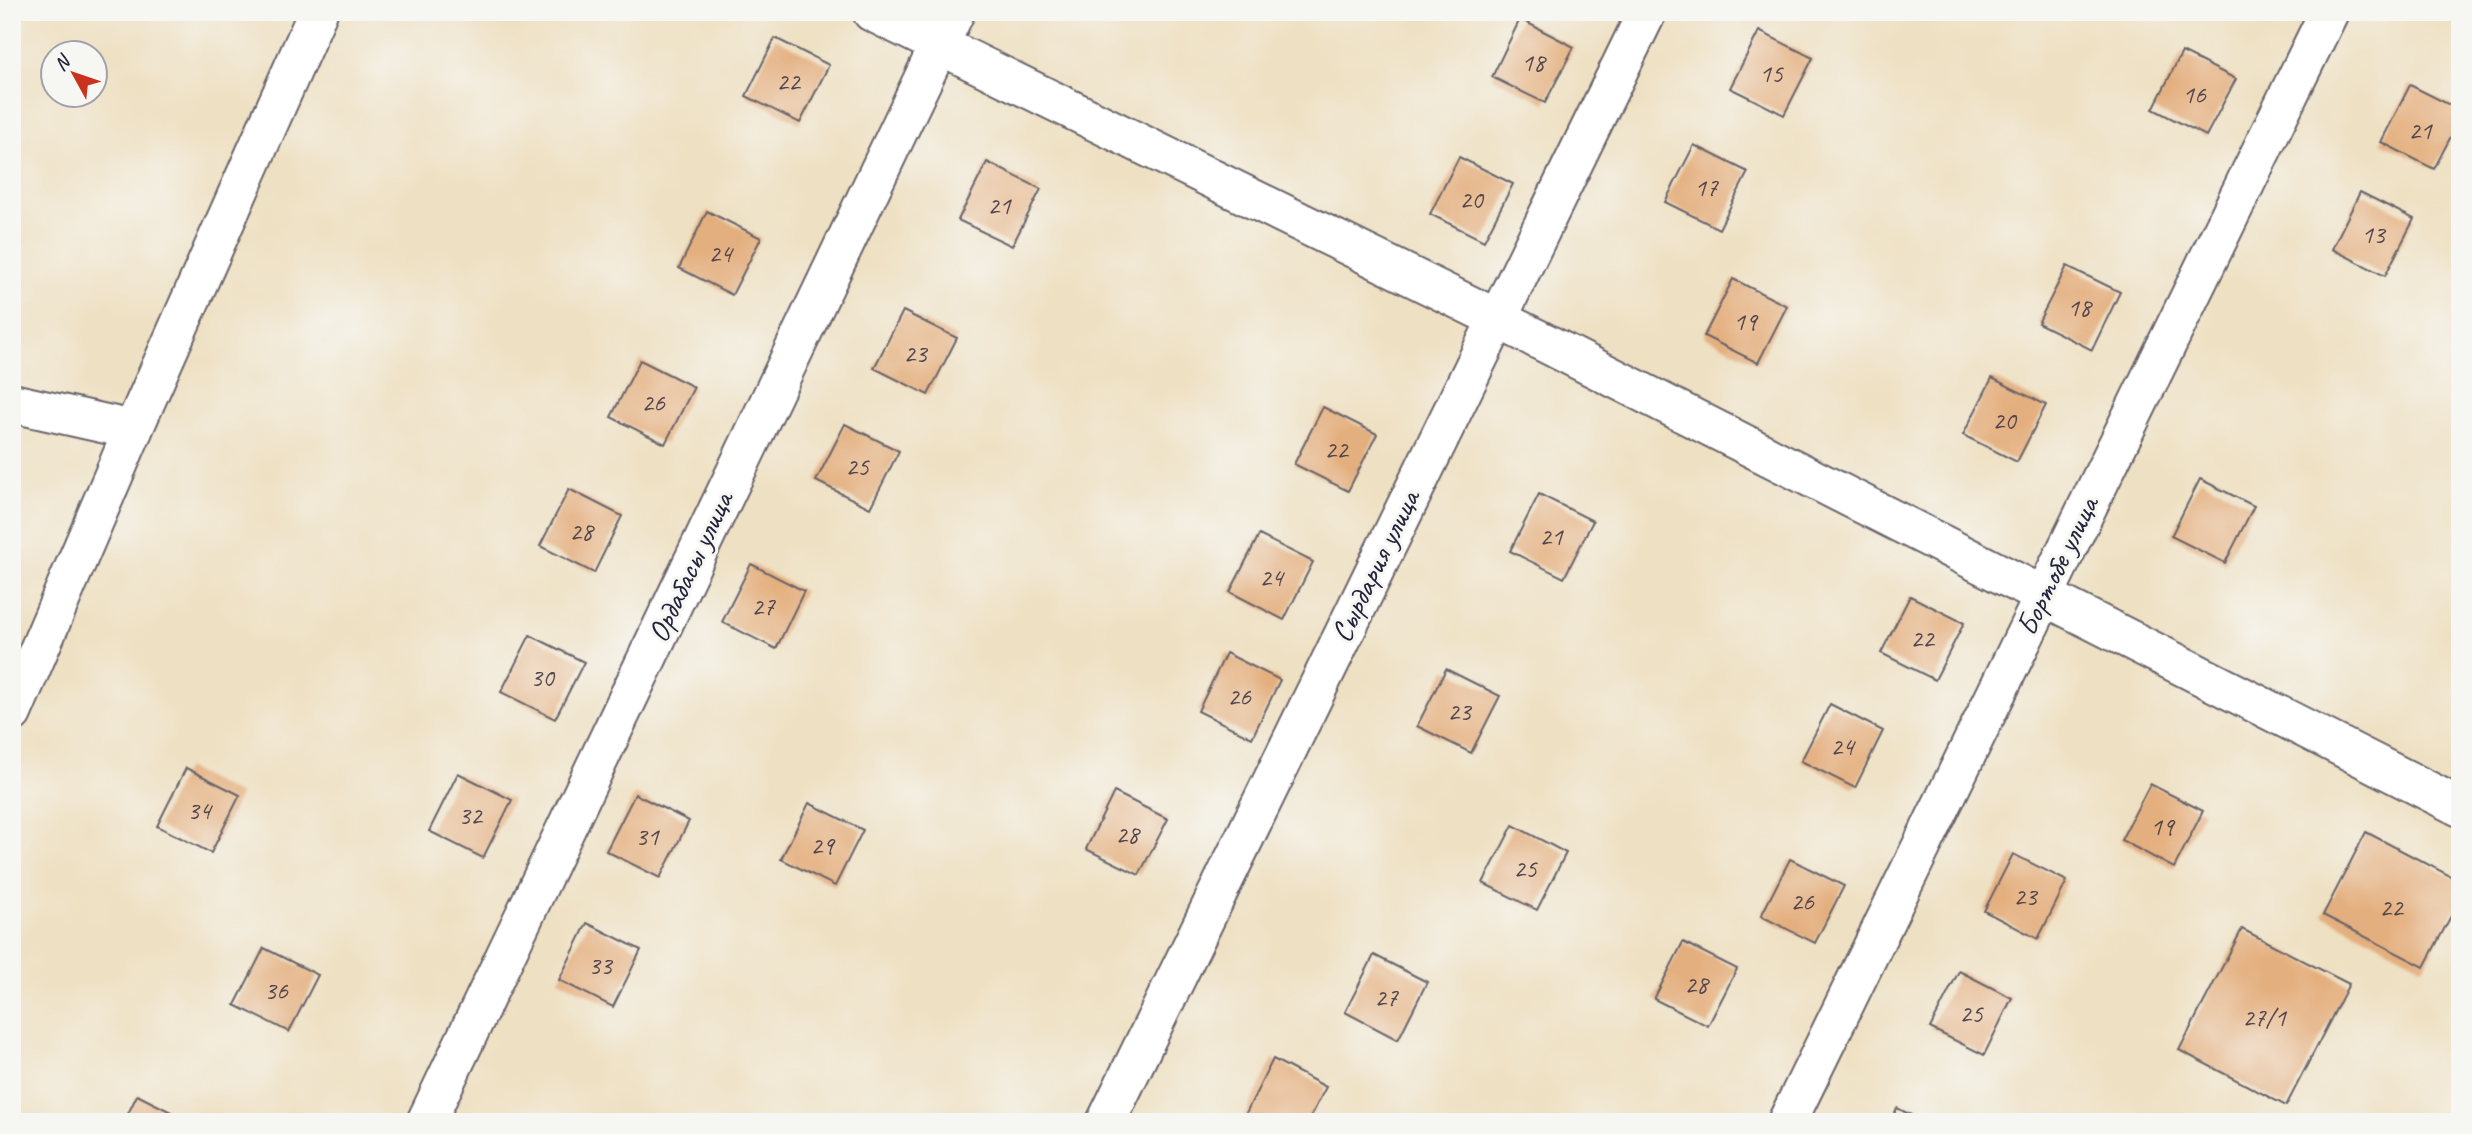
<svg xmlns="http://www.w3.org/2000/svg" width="2472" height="1134" font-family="Caveat,sans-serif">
  <rect width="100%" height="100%" fill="#f6f6f2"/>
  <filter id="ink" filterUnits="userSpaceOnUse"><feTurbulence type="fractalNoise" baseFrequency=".0143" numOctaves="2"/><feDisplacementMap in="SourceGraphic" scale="14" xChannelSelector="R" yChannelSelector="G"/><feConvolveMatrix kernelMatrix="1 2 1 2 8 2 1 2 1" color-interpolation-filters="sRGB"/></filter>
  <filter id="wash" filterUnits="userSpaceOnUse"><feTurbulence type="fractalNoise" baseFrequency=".00686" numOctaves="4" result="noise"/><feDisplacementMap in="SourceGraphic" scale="28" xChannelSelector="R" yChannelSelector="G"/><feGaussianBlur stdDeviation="1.57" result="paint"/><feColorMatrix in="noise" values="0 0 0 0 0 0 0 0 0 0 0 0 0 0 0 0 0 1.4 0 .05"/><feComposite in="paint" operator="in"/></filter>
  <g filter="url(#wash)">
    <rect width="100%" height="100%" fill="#eee0c2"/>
    <g id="blocks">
      <g fill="#e4af7e">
        <path d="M1520,19L1574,47L1545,103L1492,77Z"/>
        <path d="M1759,31L1813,58L1784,115L1730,88Z"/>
        <path d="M775,38L829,65L800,123L746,96Z"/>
        <path d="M2182,52L2236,79L2206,136L2153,109Z"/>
        <path d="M2410,85L2460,110V119L2434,169L2381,142Z"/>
        <path d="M1694,145L1748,172L1719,229L1665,202Z"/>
        <path d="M1459,157L1513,184L1484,241L1430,214Z"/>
        <path d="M987,162L1041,189L1012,246L958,220Z"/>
        <path d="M2360,192L2414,219L2385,276L2332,249Z"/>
        <path d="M707,211L761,238L732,295L679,268Z"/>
        <path d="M2067,266L2120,292L2092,350L2038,323Z"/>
        <path d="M1733,279L1787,306L1758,363L1704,336Z"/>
        <path d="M903,311L957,338L928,395L874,368Z"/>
        <path d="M640,360L694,387L665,444L611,417Z"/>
        <path d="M1992,378L2046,405L2017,462L1963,435Z"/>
        <path d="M1323,407L1377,434L1348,491L1294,464Z"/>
        <path d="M845,424L899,451L870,508L816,481Z"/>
        <path d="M2200,479L2254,506L2225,563L2171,536Z"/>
        <path d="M569,489L622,516L594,573L540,546Z"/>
        <path d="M1539,494L1593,521L1564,578L1510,551Z"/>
        <path d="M1259,535L1313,562L1284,620L1230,592Z"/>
        <path d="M751,564L804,591L776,649L722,622Z"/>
        <path d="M1910,596L1964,623L1935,680L1881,653Z"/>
        <path d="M530,635L584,662L555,719L501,692Z"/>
        <path d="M1226,653L1280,680L1252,738L1198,711Z"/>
        <path d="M1446,669L1500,696L1471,753L1417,726Z"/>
        <path d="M1830,704L1883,731L1855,788L1801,761Z"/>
        <path d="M186,768L240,795L211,853L157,826Z"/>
        <path d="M458,773L512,800L483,858L429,831Z"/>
        <path d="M2150,784L2203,811L2174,868L2121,840Z"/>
        <path d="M1114,792L1168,819L1139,875L1086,849Z"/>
        <path d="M635,794L689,821L660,878L606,851Z"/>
        <path d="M809,803L863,830L835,886L781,859Z"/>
        <path d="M1513,825L1566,853L1537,910L1483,883Z"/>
        <path d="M2366,832L2460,881V899L2424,967L2323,915Z"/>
        <path d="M2013,854L2067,881L2038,939L1984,911Z"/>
        <path d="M1790,859L1844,886L1815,943L1761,916Z"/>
        <path d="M587,923L641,950L613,1007L559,980Z"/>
        <path d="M2242,929L2349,984L2286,1106L2179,1050Z"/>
        <path d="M1683,942L1737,969L1708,1026L1654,999Z"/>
        <path d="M264,948L318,975L289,1032L235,1005Z"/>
        <path d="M1374,955L1427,982L1398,1040L1345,1012Z"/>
        <path d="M1959,971L2012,998L1984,1055L1930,1028Z"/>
        <path d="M1273,1059L1326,1087L1308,1122H1254L1244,1117Z"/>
        <path d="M137,1095L191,1122H124Z"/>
        <path d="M1897,1108L1925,1122H1890Z"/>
      </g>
    </g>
  </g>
  <g filter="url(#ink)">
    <use href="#blocks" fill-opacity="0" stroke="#69646a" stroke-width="2"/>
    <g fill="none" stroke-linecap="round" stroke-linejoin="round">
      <g stroke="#69646a" stroke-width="42">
        <g id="minor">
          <path d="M872,12L1496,318L2460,807"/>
          <path d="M12,403L133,430"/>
          <path d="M12,713L133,430L318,12"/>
          <path d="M426,1122L955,12"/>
          <path d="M1106,1122L1647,12"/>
          <path d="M1787,1122L2329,12"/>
        </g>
      </g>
      <use href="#minor" stroke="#fff" stroke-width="38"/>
    </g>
  </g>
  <g text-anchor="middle" stroke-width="6" stroke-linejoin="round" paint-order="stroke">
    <g font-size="26" fill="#52454c">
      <text x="1533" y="71">18</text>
      <text x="1771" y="82">15</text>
      <text x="788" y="90">22</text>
      <text x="2194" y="103">16</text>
      <text x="2420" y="139">21</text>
      <text x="1706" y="196">17</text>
      <text x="1471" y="208">20</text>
      <text x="999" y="214">21</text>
      <text x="2373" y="243">13</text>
      <text x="720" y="262">24</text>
      <text x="2079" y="316">18</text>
      <text x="1745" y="330">19</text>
      <text x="915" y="362">23</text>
      <text x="653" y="411">26</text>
      <text x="2004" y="429">20</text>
      <text x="1336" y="458">22</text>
      <text x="857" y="475">25</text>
      <text x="581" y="540">28</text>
      <text x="1551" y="545">21</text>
      <text x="1271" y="586">24</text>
      <text x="763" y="615">27</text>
      <text x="1922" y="647">22</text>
      <text x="542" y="686">30</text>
      <text x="1239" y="705">26</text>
      <text x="1459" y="720">23</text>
      <text x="1842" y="755">24</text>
      <text x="199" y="819">34</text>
      <text x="470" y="824">32</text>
      <text x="2162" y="835">19</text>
      <text x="1127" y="843">28</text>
      <text x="647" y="845">31</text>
      <text x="822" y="854">29</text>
      <text x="1525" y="877">25</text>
      <text x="2025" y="905">23</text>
      <text x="1802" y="910">26</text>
      <text x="2391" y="916">22</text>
      <text x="600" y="974">33</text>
      <text x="1696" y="993">28</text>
      <text x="276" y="999">36</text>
      <text x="1386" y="1006">27</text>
      <text x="1971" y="1022">25</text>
      <text x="2264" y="1026">27/1</text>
    </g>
    <g font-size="30" fill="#22223b" stroke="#f6f6f2">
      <text transform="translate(1375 566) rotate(-64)" y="10">Сырдария улица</text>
      <text transform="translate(2057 566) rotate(-64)" y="10">Бортобе улица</text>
      <text transform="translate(690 567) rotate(-65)" y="10">Ордабасы улица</text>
    </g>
  </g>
  <rect width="2472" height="1134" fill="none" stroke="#f6f6f2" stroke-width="42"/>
  <g transform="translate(74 74) rotate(310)"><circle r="33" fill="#f6f6f2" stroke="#a1a1a9" stroke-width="2"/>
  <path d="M0-5L12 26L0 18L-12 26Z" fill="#c8321e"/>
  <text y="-10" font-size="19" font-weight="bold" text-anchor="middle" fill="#22223b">N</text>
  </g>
</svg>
